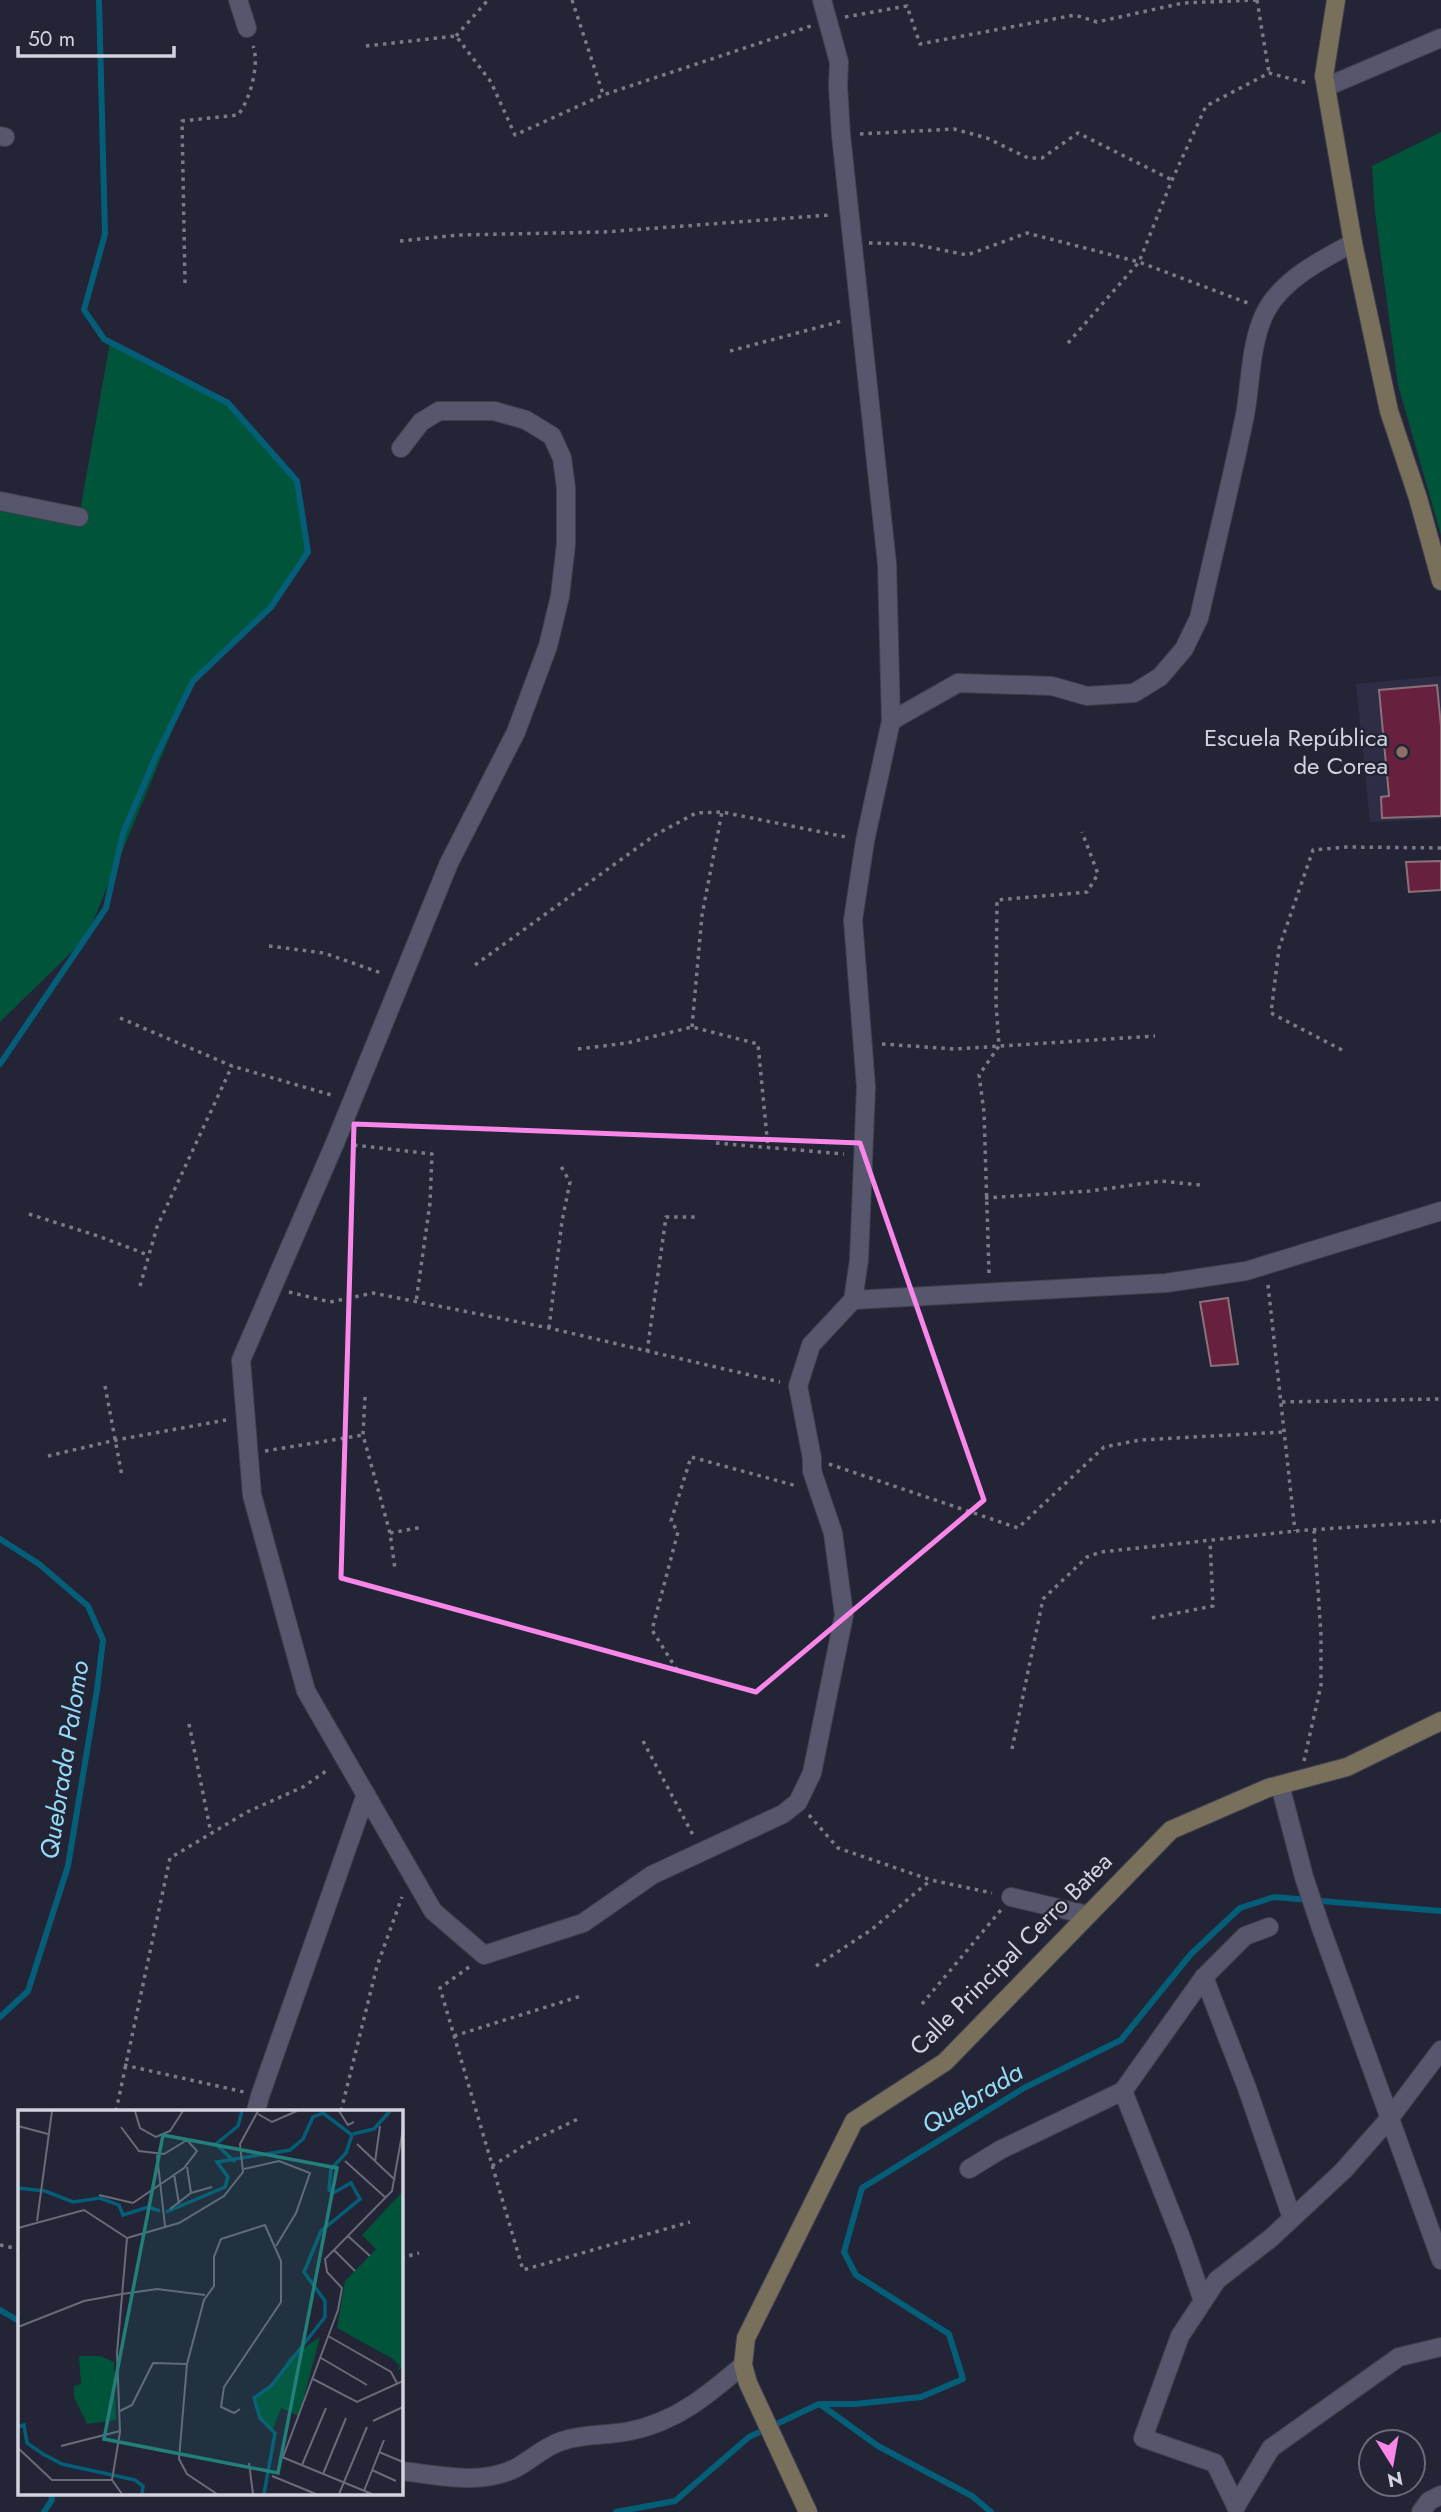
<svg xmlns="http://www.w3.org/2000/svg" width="1441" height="2512" font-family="Jost,sans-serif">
  <rect width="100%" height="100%" fill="#232436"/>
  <path fill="#2d2e45" d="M1441,676V819L1370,822L1356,684Z"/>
  <g fill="#00543a">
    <path d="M1441,132V535L1398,385L1375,212L1372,166Z"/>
    <path d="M110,342L228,403L297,481L308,552L271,607L193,681L86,938L0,1022V501L79,517Z"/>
  </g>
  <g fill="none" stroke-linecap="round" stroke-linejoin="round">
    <g stroke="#045e77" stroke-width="6">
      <path d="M0,1064L106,908L123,833L156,756L193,681L271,607L308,552L297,481L228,403L104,339L84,310L105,234L99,0"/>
      <path d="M0,1539L39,1564L88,1606L103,1640L97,1690L68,1866L28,1991L0,2017"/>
      <path d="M0,2310L19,2321"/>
      <path d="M821,2405L878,2446L972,2496L991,2512"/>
      <path d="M44,2512L52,2500L51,2493"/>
      <path d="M616,2512L675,2501L749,2437L819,2404H855L921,2397L963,2379L949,2334L856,2275L844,2252L862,2188L1024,2088L1121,2040L1191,1954L1240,1908L1274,1897L1441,1911"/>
    </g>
  </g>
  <g fill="#67213e" stroke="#8a7178" stroke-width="2">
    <path d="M1437,685L1441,726V816L1382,818L1381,797L1389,796L1379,690Z"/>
    <path d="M1441,861V890L1409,892L1406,862Z"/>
    <path d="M1228,1298L1238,1364L1211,1366L1200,1302Z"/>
  </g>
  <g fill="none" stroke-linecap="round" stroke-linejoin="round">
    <g stroke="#40404f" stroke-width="20">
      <g id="street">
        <path d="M238,0L247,28"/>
        <path d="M1326,87L1441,38"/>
        <path d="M0,136L5,137"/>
        <path d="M401,448L421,422L439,411H494L526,420L552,436L562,458L566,488V544L560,596L548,646L516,732L449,863L335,1143L241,1360L252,1495L306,1691L433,1911L484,1955L583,1923L652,1875L783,1814L798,1802L812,1773L844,1615L833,1533L812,1471V1458L798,1386L811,1345L853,1300L859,1260L866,1087L853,920L865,841L891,721L887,564L841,135L838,86L839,62L822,0"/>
        <path d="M0,501L79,517"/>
        <path d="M891,721L958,683L1052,686L1087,696L1134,693L1160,677L1184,649L1199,618C1214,551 1231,483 1245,415C1251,382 1250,342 1266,311C1283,279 1323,259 1353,243"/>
        <path d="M853,1300L1166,1283L1246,1271L1441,1211"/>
        <path d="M1280,1785L1304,1877L1321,1928L1441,2260"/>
        <path d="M1011,1897L1088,1915"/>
        <path d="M1204,1977L1247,2088L1292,2218"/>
        <path d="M1123,2091L1183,2243L1203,2301"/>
        <path d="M256,2111L260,2096L366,1794"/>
        <path d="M969,2169L1000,2150L1123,2091L1204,1977L1245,1936L1269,1927"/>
        <path d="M401,2471C439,2475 480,2486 516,2468C531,2460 545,2446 562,2441C584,2433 607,2436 630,2431C676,2422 708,2395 743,2365"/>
        <path d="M1236,2506L1215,2463L1143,2438L1180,2336L1217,2280L1271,2238L1343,2171L1389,2119L1441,2050"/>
        <path d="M1236,2506L1271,2448L1399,2357L1441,2347"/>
        <path d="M1421,2512L1429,2501L1441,2495"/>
      </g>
    </g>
    <g stroke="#40404f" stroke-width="20">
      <g id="secondary">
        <path d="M1336,0L1324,76L1353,243L1389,411L1418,498L1441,581"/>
        <path d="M808,2512L748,2383L743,2365L746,2338L854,2121L945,2062L1171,1830L1268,1788L1347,1767L1441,1721"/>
      </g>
    </g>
    <g stroke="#7a7b8a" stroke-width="3.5" stroke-dasharray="3.5 5" stroke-linecap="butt">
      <path d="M572,0L603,94"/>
      <path d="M1257,0L1269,73"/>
      <path d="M845,17L907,6L920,44L1075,15L1097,22L1183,3L1257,0"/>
      <path d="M456,36L488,0"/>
      <path d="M366,46L456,36L491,82L515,135L603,95L811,26"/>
      <path d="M860,134L954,129L987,138L1028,158H1042L1078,133L1172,180"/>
      <path d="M400,241L459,235L604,232L830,215"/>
      <path d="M869,243L913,244L967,255L1027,233L1139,262L1248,303"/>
      <path d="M185,283L182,121L238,115C250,100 260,64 253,46"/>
      <path d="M1068,343L1139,262L1172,180L1206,106L1269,73L1307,83"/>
      <path d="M730,351L842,321"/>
      <path d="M269,946L324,953L384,974"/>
      <path d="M475,965L655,835L696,813L722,812L846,837"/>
      <path d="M120,1018L232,1066L335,1096"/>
      <path d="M692,1027L702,915L722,812"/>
      <path d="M882,1044L955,1049L1155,1036"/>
      <path d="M578,1049L627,1043L692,1027L758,1044L768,1148"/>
      <path d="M1342,1050L1271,1013L1279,948L1313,850L1347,847L1441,848"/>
      <path d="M716,1143L844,1154"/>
      <path d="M354,1145L432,1154L430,1203L416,1302"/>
      <path d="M985,1198L1090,1191L1161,1181L1200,1185"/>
      <path d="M29,1214L101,1237L148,1255"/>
      <path d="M989,1273L984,1112L979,1075L999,1046L996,1003L997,900L1087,892L1098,874L1082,832"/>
      <path d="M1268,1285L1295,1531"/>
      <path d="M140,1286L157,1227L232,1066"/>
      <path d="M289,1292L330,1302L373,1293L549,1328L780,1382"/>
      <path d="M549,1328L562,1221L570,1182L559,1163"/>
      <path d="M647,1352L666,1217H699"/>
      <path d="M105,1386L122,1476"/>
      <path d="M365,1397L363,1435L390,1533L395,1569"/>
      <path d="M1282,1402L1441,1399"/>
      <path d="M265,1451L363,1435"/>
      <path d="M48,1456L116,1440L226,1420"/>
      <path d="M829,1464L1018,1528L1104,1447L1140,1440L1284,1432"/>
      <path d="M390,1533L423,1527"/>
      <path d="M1152,1618L1213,1606L1210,1541"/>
      <path d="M677,1670L652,1630L678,1532L671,1521L691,1457L797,1486"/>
      <path d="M189,1724L211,1833"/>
      <path d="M643,1741L694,1837"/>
      <path d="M1012,1749L1043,1599L1087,1557L1101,1552L1295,1531L1441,1521"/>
      <path d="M1304,1761L1321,1685V1635L1314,1531"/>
      <path d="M809,1815L838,1848L931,1880L992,1893"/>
      <path d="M816,1966L871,1930L931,1880"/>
      <path d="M469,1967L440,1988L523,2270L690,2222"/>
      <path d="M922,2004L1001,1910"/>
      <path d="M454,2036L581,1996"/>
      <path d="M124,2065L244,2092"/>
      <path d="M116,2111L170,1858L247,1812L303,1787L329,1769"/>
      <path d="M341,2111L377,1966L402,1897"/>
      <path d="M492,2166L528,2143L578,2119"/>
      <path d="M0,2245L19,2249"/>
      <path d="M401,2258L419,2253"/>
    </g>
    <use href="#street" stroke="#56576c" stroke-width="18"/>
    <use href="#secondary" stroke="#79705c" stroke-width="18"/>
  </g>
  <path fill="none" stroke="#f987e9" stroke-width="5" stroke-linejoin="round" d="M354,1124L860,1143L984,1500L756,1692L341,1578Z"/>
  <circle fill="#8d6e63" stroke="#232436" stroke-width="2.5" cx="1402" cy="752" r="7"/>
  <g text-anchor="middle" stroke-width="5" stroke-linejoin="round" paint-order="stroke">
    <g font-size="24" fill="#d2d3df" stroke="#232436" text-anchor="end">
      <text x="1388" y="746">Escuela República<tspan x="1388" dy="28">de Corea</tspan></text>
    </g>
    <g font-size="24" fill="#d2d3df" stroke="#232436">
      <text transform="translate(1011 1954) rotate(-45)" y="8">Calle Principal Cerro Batea</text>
    </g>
    <g font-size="26" font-style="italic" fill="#94dbf6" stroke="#232436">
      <text transform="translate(64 1760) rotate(-81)" y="9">Quebrada Palomo</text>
      <text transform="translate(972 2098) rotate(-31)" y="9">Quebrada</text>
    </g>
  </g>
  <g transform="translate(18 2110)">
    <rect width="385" height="385" fill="#232436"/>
    <path d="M385,81V257L379,261L382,256L375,249L319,218L327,171L358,139L344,125ZM302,227L281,306L263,298L255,319L242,308L236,288L253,276L272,247ZM61,246H82L96,252L98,310L69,314L56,287V276L63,274Z" fill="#00543a"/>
    <path fill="none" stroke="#045e77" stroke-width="3.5" d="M335,24L356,19L372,1M217,52L198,34L220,16L224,1M0,78L27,81L55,92L82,88L101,95L105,105L130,97L142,101M148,102L207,77L210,67L199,52L272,40L285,29L295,7L305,3L334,25M0,317L6,315L9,333L25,344L44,354L117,370L125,376L124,384M246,384L257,323L242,308L236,288L253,276L307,207V191L286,162L303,121L342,89L333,73L315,83L311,80L313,59L328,43L334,25"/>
    <path fill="none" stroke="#696a7a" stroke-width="2" d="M117,1L122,18L138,27L152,21L165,1M321,1L330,15L336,12M240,4L254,12L279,1M0,16L30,24M339,34L377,70M139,45L147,116M327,51L368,88M357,52L362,16M169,57L173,83M226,59L261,51L292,63L278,103L258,136M156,64L161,94M81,85L115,93L166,58L179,41L169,30L146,44L121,41L103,17M152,99L173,83L194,77M19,111L34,1M0,118L66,100L109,128M330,126L352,146M109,128L161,113L206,86L225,62L222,34L240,1M316,140L337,161M0,217L66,191L104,184L139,179L187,185M310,226L373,262L379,273M303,248L349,275M295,269L339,292L385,271M102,301L114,295L135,253L169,254M355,311L385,297M43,336L102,321M0,338L34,370H94L104,384M361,342L385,352M264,347L354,384M265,347L320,200L324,178L309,162L307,149L374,81L385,19M231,353L235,384M284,355L308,298M354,360L378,371M305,364L328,308M254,366L298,384M94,370L102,322L99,243L109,128M346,381L366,330M199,384L169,364L161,349L169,254L186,190L196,176V147L203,129L247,115L263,151V192L206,277L203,297L216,303L222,299M321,384L349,317"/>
    <path fill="#227f79" fill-opacity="0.15" stroke="#227f79" stroke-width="3.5" d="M145,25L319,58L260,363L86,329Z"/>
    <rect width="385" height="385" fill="none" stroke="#d2d3df" stroke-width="3.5"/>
  </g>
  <g transform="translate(1392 2463) rotate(169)"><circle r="33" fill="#232436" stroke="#696a7a" stroke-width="2"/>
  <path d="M0-5L12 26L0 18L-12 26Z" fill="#f987e9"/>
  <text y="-10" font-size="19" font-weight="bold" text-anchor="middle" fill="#d2d3df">N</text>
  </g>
  <path d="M18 46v10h156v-10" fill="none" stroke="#d2d3df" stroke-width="3.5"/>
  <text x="28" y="46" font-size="21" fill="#d2d3df" stroke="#232436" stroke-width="5" paint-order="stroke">50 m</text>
</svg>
